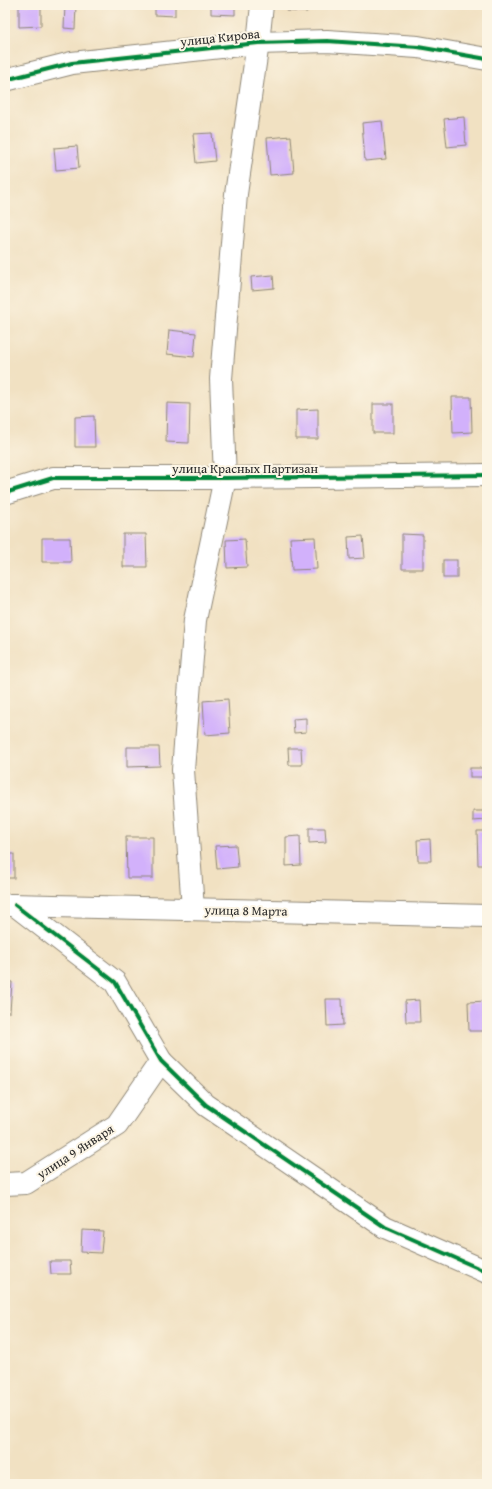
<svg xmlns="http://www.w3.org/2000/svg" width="492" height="1489" font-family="'Gentium Book Plus',serif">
  <rect width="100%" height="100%" fill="#fcf5e5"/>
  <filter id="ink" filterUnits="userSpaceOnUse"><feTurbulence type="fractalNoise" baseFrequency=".025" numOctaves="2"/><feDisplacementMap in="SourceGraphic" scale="8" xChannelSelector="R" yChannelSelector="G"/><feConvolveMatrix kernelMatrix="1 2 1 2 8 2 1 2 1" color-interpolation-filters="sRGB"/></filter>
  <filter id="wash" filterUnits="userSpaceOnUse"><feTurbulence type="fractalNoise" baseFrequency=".012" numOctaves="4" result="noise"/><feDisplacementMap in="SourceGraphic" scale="16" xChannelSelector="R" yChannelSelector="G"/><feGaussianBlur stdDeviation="0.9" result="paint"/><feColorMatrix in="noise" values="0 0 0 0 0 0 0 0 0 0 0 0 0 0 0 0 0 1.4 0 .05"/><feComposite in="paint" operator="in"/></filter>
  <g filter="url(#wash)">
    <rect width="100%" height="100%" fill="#f1e1c2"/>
    <g id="blocks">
      <g fill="#d2b1fb">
        <path d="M19,5H41V26L19,27Z"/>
        <path d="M65,5H76L75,29L64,28Z"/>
        <path d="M155,5H175V16L155,15Z"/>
        <path d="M211,5H235V15L211,14Z"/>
        <path d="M287,5H307V12L287,11Z"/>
        <path d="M464,117L466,145L447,147L444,119Z"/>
        <path d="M382,121L386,159L365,161L362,123Z"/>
        <path d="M212,133L215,161L196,163L193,134Z"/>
        <path d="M291,136L294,173L270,175L267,138Z"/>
        <path d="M77,146L79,168L56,170L54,148Z"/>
        <path d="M273,275L274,288L252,290L251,277Z"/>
        <path d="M169,330L196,333L194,357L167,354Z"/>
        <path d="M452,397H471L472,432L453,433Z"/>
        <path d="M167,403L190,404L189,443L166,442Z"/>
        <rect x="373" y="404" width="20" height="29"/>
        <path d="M318,409V439H296V410Z"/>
        <rect x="485" y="411" width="2" height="22"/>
        <path d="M94,416L95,447H75V417Z"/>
        <path d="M123,534H146L147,567H123Z"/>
        <path d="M402,534L423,535V569H402Z"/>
        <path d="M363,536L365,558L349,559L348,537Z"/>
        <path d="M315,537L317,569L292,570L290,538Z"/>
        <path d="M42,538H70L71,562H42Z"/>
        <path d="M245,539L247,567L227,568L226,540Z"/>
        <rect x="443" y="560" width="14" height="18"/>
        <path d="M228,699L230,733L205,735L203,701Z"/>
        <path d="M306,718V732L294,733L293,719Z"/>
        <path d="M127,747H159L160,766L127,767Z"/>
        <path d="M288,748H301L302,765H289Z"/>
        <rect x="470" y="768" width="17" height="9"/>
        <path d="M473,811H487V820L473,821Z"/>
        <path d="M309,828H325L326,842L309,843Z"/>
        <path d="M477,831H487V865H478Z"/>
        <path d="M300,836L301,865L286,866V837Z"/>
        <path d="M126,837H153V878H127Z"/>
        <path d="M430,839L431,861H418L417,840Z"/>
        <path d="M236,845L238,867L217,869L215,846Z"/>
        <rect x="5" y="854" width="9" height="24"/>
        <path d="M5,981L12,982L10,1012H5Z"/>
        <path d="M326,999H342L343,1025L327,1026Z"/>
        <path d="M419,1000L420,1022H406L405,1001Z"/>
        <path d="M487,1001V1031H469L468,1002Z"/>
        <path d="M82,1230L103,1231L101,1253L81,1252Z"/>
        <path d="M50,1261H70L71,1274H51Z"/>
      </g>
    </g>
  </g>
  <g filter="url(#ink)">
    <use href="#blocks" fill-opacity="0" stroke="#8e8676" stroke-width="1"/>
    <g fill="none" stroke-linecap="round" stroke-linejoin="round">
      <g stroke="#8e8676" stroke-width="24">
        <g id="minor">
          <path d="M5,80L72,63L258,43L327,41L418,47L487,59"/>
          <path d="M5,493L53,478H225L487,475"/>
          <path d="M10,905L487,916"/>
          <path d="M15,905L115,982L161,1061L206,1105L385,1227L487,1272"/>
          <path d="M193,909L183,770L195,620L225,478L221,379L236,194L258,43L262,5"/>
          <path d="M5,1184L26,1183L117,1125L161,1061"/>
        </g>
      </g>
      <use href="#minor" stroke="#fff" stroke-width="22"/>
      <g stroke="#fcf5e5" stroke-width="6">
        <g id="cycleway">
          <path d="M5,80L72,63L258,43L327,41L418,47L487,59"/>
          <path d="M5,493L53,478H225L487,475"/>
          <path d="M15,905L115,982L161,1061L206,1105L385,1227L487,1272"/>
        </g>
      </g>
      <use href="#cycleway" stroke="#00873e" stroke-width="4"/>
    </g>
  </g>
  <g text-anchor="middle" stroke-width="4" stroke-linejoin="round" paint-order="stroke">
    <g font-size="13" fill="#2b2b2b" stroke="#fcf5e5">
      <text transform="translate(220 37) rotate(-6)" y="5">улица Кирова</text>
      <text x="245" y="473">улица Красных Партизан</text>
      <text transform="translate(246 910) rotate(1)" y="5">улица 8 Марта</text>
      <text transform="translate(75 1151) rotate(-33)" y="5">улица 9 Января</text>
    </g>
  </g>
  <rect width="492" height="1489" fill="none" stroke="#fcf5e5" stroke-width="20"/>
</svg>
